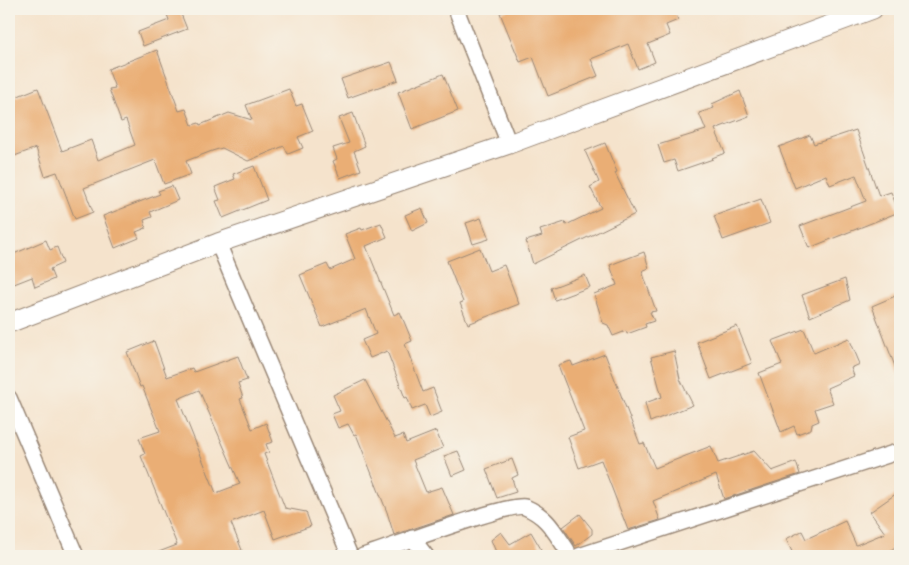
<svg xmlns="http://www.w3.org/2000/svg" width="909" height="565" font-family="'Balsamiq Sans',sans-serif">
  <rect width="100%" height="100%" fill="#f7f3e8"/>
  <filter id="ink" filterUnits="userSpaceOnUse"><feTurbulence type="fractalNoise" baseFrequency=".02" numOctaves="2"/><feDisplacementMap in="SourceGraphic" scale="10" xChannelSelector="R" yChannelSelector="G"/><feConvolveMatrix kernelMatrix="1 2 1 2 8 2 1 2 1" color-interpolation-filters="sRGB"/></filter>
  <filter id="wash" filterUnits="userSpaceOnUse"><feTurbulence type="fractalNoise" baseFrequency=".0096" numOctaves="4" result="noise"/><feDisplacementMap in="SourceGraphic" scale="20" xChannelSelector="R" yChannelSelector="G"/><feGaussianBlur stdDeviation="1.12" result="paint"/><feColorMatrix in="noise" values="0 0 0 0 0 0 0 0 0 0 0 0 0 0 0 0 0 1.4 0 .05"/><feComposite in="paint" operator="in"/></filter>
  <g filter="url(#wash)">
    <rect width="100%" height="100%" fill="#f5e3cc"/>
    <g id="blocks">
      <g fill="#eaae74" fill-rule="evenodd">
        <path d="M165,9H179L187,29L143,46L138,32L169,20Z"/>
        <path d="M511,9H674L678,20L666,25L670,35L648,44L655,62L638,69L628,44L591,59L598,76L548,96L533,57L520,62L500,13Z"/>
        <path d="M157,50L179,111L186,109L192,125L199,123L200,125L229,113L252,120L246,105L289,89L296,106L302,104L313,131L298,137L303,148L288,154L284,146L248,161L222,148L212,151L186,161L191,174L164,184L155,160L84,188L93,212L75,219L57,172L45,176L36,148L9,158V105L15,103L13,98L38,88L62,151L91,140L98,160L135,145L126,120L121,122L109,89L115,88L108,69Z"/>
        <path d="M391,62L398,80L348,98L341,79Z"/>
        <path d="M443,74L458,111L412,129L398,92Z"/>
        <path d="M740,91L749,116L715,129L725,153L712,158L713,159L678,171L674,160L664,163L658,145L706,130L699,113L714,108L712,104Z"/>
        <path d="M353,113L365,146L354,151L361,170L340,178L333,161L337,159L333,148L349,143L339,118Z"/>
        <path d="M856,130L879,196L891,192L899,212L809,248L800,226L866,201L856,175L830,185L826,175L795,188L779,147L810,135L814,144Z"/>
        <path d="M605,143L617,172L615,173L635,214L533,264L526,241L542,236L540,230L565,222L566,225L601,208L590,187L599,182L585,151Z"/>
        <path d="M254,166L267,200L223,218L216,201L220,200L215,187L235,179L233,174Z"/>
        <path d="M172,186L178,200L150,212L152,217L144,220L146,228L136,232L139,238L115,248L103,216L160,194L158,191Z"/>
        <path d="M761,199L770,223L723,240L714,216Z"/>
        <path d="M422,208L428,223L412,231L405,215Z"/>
        <path d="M481,218L489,239L473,244L466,223Z"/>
        <path d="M381,223L387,237L366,246L394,315L400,312L412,341L405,344L423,392L433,388L442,412L430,417L425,405L412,410L407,397L405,398L387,351L370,358L362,340L376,334L366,309L322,327L300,275L327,264L330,270L355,259L345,234L361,228L362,230Z"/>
        <path d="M46,240L50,250L57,247L63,263L50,269L54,279L35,287L32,277L9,286V256Z"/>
        <path d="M480,248L489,271L504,265L519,304L468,324L460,303L463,302L447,261Z"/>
        <path d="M644,252L649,268L642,271L656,311L650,312L654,321L645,324L646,327L627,334L626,331L613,336L608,325L603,323L594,294L617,285L610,265Z"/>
        <path d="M585,275L590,287L555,300L551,288Z"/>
        <path d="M845,279L850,300L810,317L802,295Z"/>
        <path d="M900,294V377H899L872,306Z"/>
        <path d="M737,326L752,363L711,379L697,342Z"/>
        <path d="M804,329L814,353L849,338L860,364L851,368L854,376L827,388L833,403L815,409L819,421L812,424L811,429L797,434L794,426L781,432L759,373L782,364L772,341Z"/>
        <path d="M154,341L167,377L192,368L194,372L238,356L247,380L238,383L243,398L240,399L252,429L266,423L273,442L266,444L269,452L264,454L285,508L306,512L311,526L275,539L264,510L231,523L242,550L233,554L234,556H151V555L177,545L141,456L145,454L139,438L160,431L142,386L140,387L127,352ZM199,390L240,484L216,493L178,399Z"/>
        <path d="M674,351L680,379L693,405L650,422L645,403L662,397L651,357Z"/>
        <path d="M605,354L640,444L644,443L655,468L711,446L718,463L754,451L772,471L796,462L800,474L724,499L716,475L653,501L660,520L628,530L601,460L579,468L568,437L584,431L558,365L571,361L573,366Z"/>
        <path d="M365,380L395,438L403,435L406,443L436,431L443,448L413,460L426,492L442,487L454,515L394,535L387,512L356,434L354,435L348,424L338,428L332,414L340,411L333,395Z"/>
        <path d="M458,451L466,470L452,476L444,456Z"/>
        <path d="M512,459L518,475L512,478L516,492L497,498L486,469Z"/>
        <path d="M900,491V554L895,547L890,551L892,556H794L786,539L802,531L806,539L845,521L856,545L885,533L870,512Z"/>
        <path d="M580,514L592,529V534L576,546L563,527Z"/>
        <path d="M501,532L510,544L531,532L541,549L530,556H489L496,552L491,540Z"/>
      </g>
    </g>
  </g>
  <g filter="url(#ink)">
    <use href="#blocks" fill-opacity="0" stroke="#988675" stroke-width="1"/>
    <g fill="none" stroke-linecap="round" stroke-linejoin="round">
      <g stroke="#988675" stroke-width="18">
        <g id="minor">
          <path d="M456,9L509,144"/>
          <path d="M218,243L350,556"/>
          <path d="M9,398L76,556"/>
          <path d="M412,538L426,556"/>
          <path d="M363,556C386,549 510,502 525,507C547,516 554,531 567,550V556"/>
          <path d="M579,556L900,451"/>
        </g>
      </g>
      <g stroke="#988675" stroke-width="21">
        <path id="tertiary" d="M9,323L218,243L509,144L873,9"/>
      </g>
      <use href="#minor" stroke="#fff" stroke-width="15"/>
      <use href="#tertiary" stroke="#fff" stroke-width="19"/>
    </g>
  </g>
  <rect width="909" height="565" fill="none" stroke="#f7f3e8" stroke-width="30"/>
</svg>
